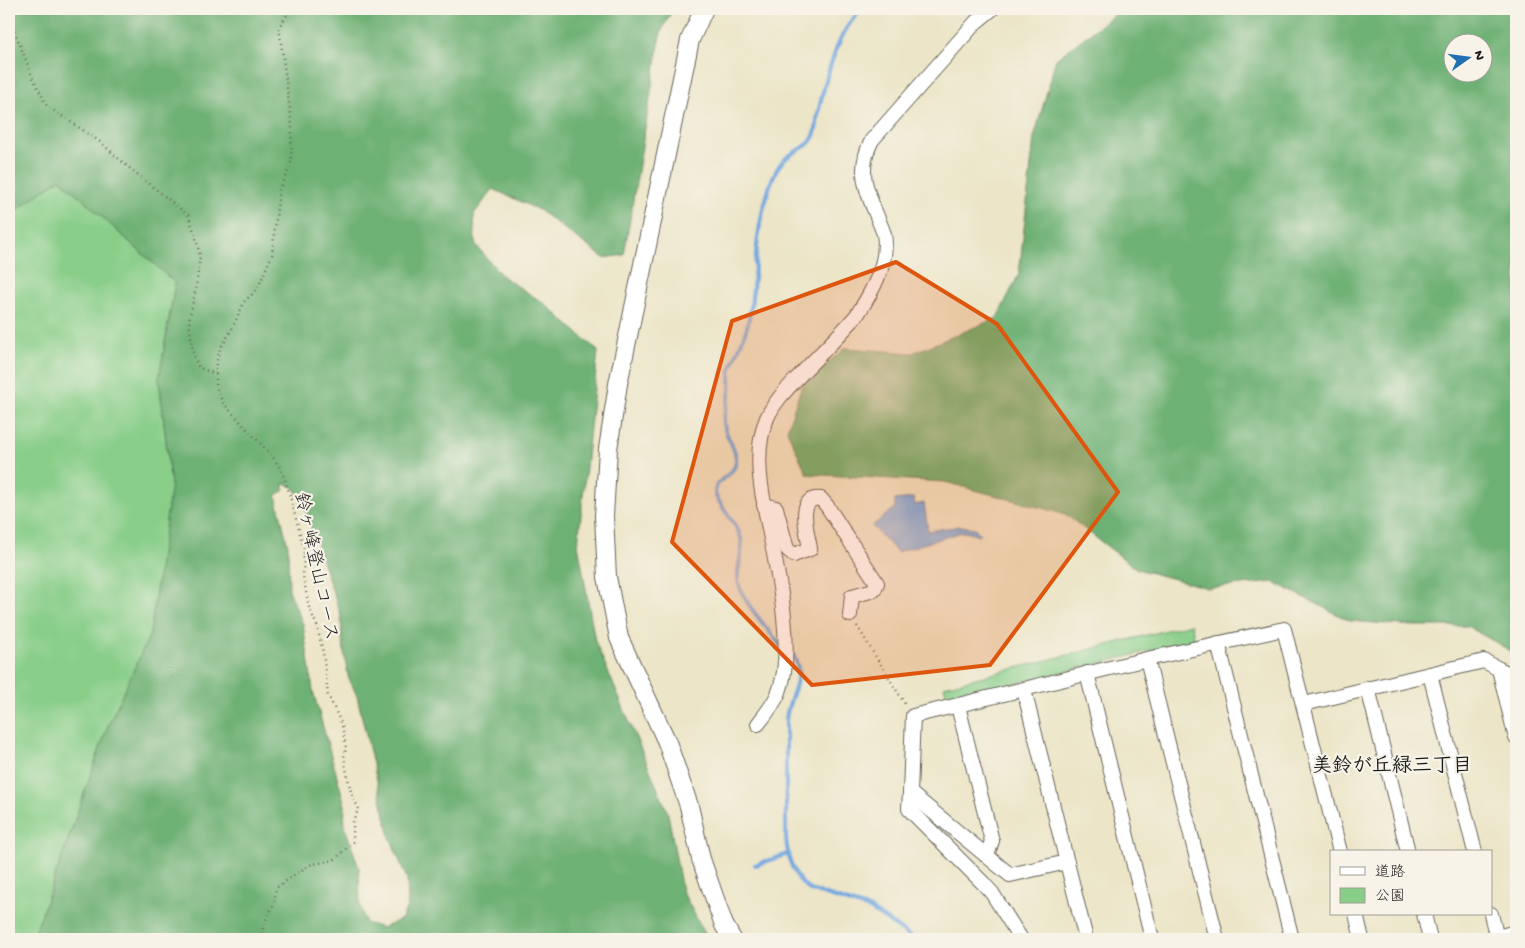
<svg xmlns="http://www.w3.org/2000/svg" width="1525" height="948" font-family="'Gochi Hand','Klee One',sans-serif">
  <rect width="100%" height="100%" fill="#f7f3e8"/>
  <filter id="ink" filterUnits="userSpaceOnUse"><feTurbulence type="fractalNoise" baseFrequency=".02" numOctaves="2"/><feDisplacementMap in="SourceGraphic" scale="10" xChannelSelector="R" yChannelSelector="G"/><feConvolveMatrix kernelMatrix="1 2 1 2 8 2 1 2 1" color-interpolation-filters="sRGB"/></filter>
  <filter id="wash" filterUnits="userSpaceOnUse"><feTurbulence type="fractalNoise" baseFrequency=".0096" numOctaves="4" result="noise"/><feDisplacementMap in="SourceGraphic" scale="20" xChannelSelector="R" yChannelSelector="G"/><feGaussianBlur stdDeviation="1.12" result="paint"/><feColorMatrix in="noise" values="0 0 0 0 0 0 0 0 0 0 0 0 0 0 0 0 0 1.4 0 .05"/><feComposite in="paint" operator="in"/></filter>
  <g filter="url(#wash)">
    <rect width="100%" height="100%" fill="#ece5c7"/>
    <g fill="#88ce89" stroke="#527552">
      <path d="M60,179L175,283L159,379L171,485L150,635L108,726L33,939H9V215Z"/>
      <path d="M1191,624L1195,640L948,700L944,686Z"/>
    </g>
    <g fill="#6eb175" stroke="#456648" fill-rule="evenodd">
      <path d="M9,9H673L661,32L624,255L604,258L539,210L493,189L474,214L475,244L502,276L545,304L598,351L578,544L595,641L668,813L682,891L708,939H33L108,726L150,634L171,485L159,379L175,283L60,179L9,215ZM284,483L295,488L305,510L341,616L342,638L348,676L357,696L390,837L407,879L408,903L402,919L382,928L366,923L360,906L359,868L344,824L345,805L313,691L303,624L289,590L288,546L276,496L284,490Z"/>
      <path d="M1121,9H1516V654L1467,626H1413L1350,621L1274,582L1208,588L1137,569L1065,514L945,482L807,474L787,430L802,385L845,348L913,353L997,318L1019,274L1034,138L1056,59L1118,12ZM1452,42H1482V72H1452Z"/>
    </g>
    <path fill="#73a7e0" stroke="#48627e" d="M914,498L915,505L924,503L928,531L960,526L975,528L980,535L977,536L973,533L962,532L897,552L872,526L895,508V500Z"/>
    <g fill="none" stroke-linecap="round" stroke-linejoin="round">
      <g stroke="#73a7e0" stroke-width="4">
        <path d="M780,645C769,630 738,597 738,579C737,565 744,552 741,538C737,526 729,516 722,506C720,503 717,499 716,496C710,479 737,476 736,460C736,445 723,435 724,421C724,411 729,401 730,391C731,384 729,376 731,369C736,352 746,336 749,319C756,280 754,238 766,199C769,187 775,168 785,159C795,149 810,149 815,133C817,127 817,120 818,114C824,85 838,25 864,9"/>
        <path d="M790,651C810,674 787,696 786,720V839C788,859 793,878 810,890L870,909L914,939"/>
        <path d="M755,865L788,854"/>
      </g>
    </g>
  </g>
  <g filter="url(#ink)">
    <g fill="none" stroke-linecap="round" stroke-linejoin="round">
      <g stroke="#656258" stroke-width="16">
        <g id="minor">
          <path d="M764,505L776,508L787,549L794,555L810,549C808,534 795,495 821,499L827,506L877,583L874,590L852,596L850,615"/>
          <path d="M1218,643L1292,939"/>
          <path d="M1147,659L1217,939"/>
          <path d="M1499,669L1516,677"/>
          <path d="M1087,673L1152,939"/>
          <path d="M1430,674L1475,852"/>
          <path d="M1368,688L1408,852"/>
          <path d="M1024,690L1086,939"/>
          <path d="M1304,704L1484,661L1499,669L1516,738"/>
          <path d="M958,706L992,841L987,855"/>
          <path d="M758,724C766,714 774,704 779,692C797,645 774,558 765,508C759,479 755,446 767,418C775,400 789,387 802,373C820,354 840,335 857,315C872,292 889,263 884,234C872,200 853,176 872,140L976,22L992,9"/>
          <path d="M910,793L909,809L983,883L992,893L1021,939"/>
          <path d="M1067,862L1010,875L910,793L913,716L1147,659L1284,629L1340,852"/>
          <path d="M1356,914L1362,939"/>
          <path d="M1424,914L1430,939"/>
          <path d="M1491,914L1497,939"/>
          <path d="M1489,939L1516,932"/>
        </g>
      </g>
      <g stroke="#656258" stroke-width="20">
        <path id="tertiary" d="M704,9L690,40L618,384L608,449L604,516L607,577L619,638L667,742L689,806L701,859L724,925L732,939"/>
      </g>
      <g stroke="#656258" stroke-width="2.5" stroke-dasharray="1 4" stroke-linecap="butt">
        <path d="M9,17L33,78L47,106L99,141L127,166L188,215L195,234L200,256L196,288L189,320L193,354L199,368L216,374"/>
        <path d="M857,626L905,704H908"/>
        <path d="M263,939C261,926 266,920 272,908C275,902 275,894 276,888L309,865L334,860L353,842V820L359,809L352,796L347,774L344,757L346,748L342,725L328,695L323,652L317,626L309,607L303,576L304,549L289,492L281,469L272,456L223,403L216,387V364L220,349L232,329L245,300L251,296L259,285L272,255L279,190L291,164L292,126L279,27L291,9"/>
      </g>
      <use href="#minor" stroke="#fff" stroke-width="14"/>
      <use href="#tertiary" stroke="#fff" stroke-width="18"/>
    </g>
  </g>
  <path fill="#de560d" fill-opacity="0.2" stroke="#de560d" stroke-width="4" stroke-linejoin="round" d="M896,262L997,324L1118,492L990,665L812,685L672,542L732,321Z"/>
  <g text-anchor="middle" stroke-width="4.5" stroke-linejoin="round" paint-order="stroke">
    <g font-size="19" fill="#1c1c1c" stroke="#f7f3e8">
      <text transform="translate(318 566) rotate(78)" y="7">鈴ヶ峰登山コース</text>
    </g>
    <g font-size="20" font-weight="bold" fill="#1c1c1c" stroke="#f7f3e8">
      <text x="1392" y="771">美鈴が丘緑三丁目</text>
    </g>
  </g>
  <rect width="1525" height="948" fill="none" stroke="#f7f3e8" stroke-width="30"/>
  <rect x="1330" y="850" width="162" height="65" fill="#f7f3e8" stroke="#9f9d96"/>
  <rect x="1340" y="867" width="25" height="8" fill="#ffffff" stroke="#9f9d96"/>
  <text x="1375" y="876" font-size="15" fill="#1c1c1c">道路</text>
  <rect x="1340" y="888" width="25" height="15" fill="#88ce89" stroke="#9f9d96"/>
  <text x="1375" y="900" font-size="15" fill="#1c1c1c">公園</text>
  <g transform="translate(1468 58) rotate(76)"><circle r="24" fill="#f7f3e8" stroke="#9f9d96"/>
  <path d="M0-4L9 19L0 12L-9 19Z" fill="#1f6fb2"/>
  <text y="-8" font-size="14" font-weight="bold" text-anchor="middle" fill="#1c1c1c">N</text>
  </g>
</svg>
